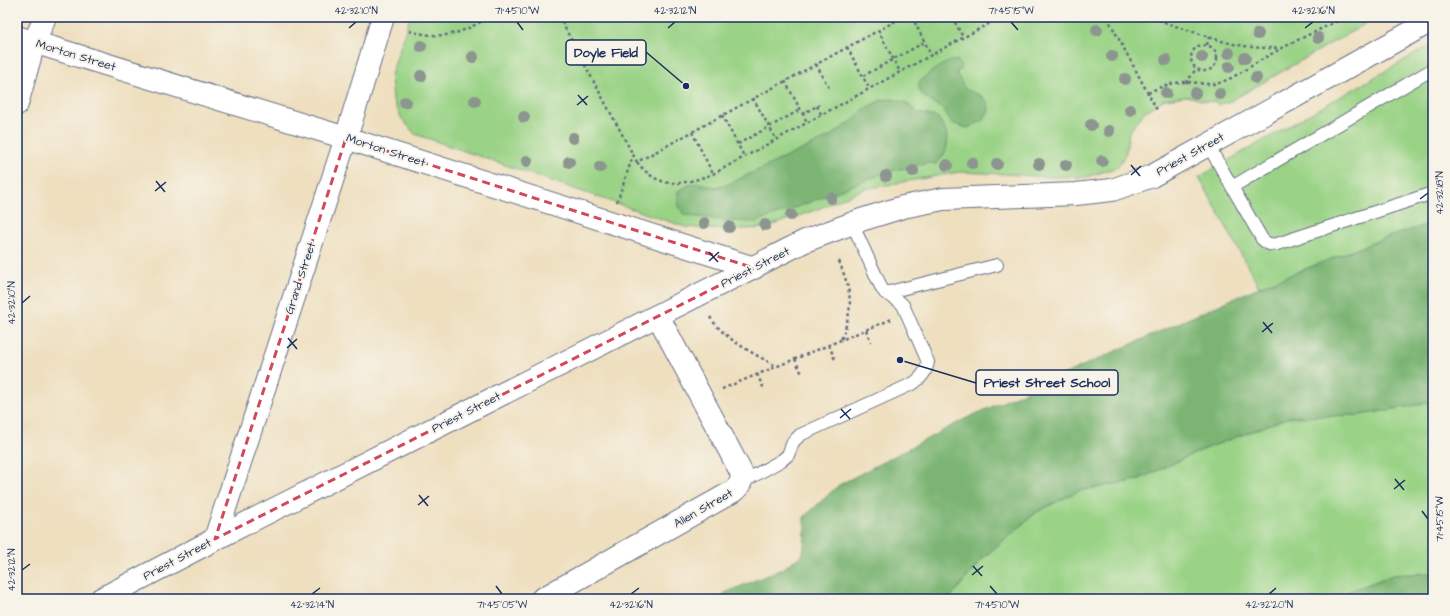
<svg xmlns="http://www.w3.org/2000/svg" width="1450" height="616" font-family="'Architects Daughter',sans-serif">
  <rect width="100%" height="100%" fill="#f7f3e8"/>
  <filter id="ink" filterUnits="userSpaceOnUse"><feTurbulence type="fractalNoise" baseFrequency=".025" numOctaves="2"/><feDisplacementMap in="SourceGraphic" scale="8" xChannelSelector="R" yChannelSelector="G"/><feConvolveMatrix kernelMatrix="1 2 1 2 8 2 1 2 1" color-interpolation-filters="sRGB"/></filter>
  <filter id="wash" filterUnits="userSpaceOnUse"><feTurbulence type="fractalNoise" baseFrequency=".012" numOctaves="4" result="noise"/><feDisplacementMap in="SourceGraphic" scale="16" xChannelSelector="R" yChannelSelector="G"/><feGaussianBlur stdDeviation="0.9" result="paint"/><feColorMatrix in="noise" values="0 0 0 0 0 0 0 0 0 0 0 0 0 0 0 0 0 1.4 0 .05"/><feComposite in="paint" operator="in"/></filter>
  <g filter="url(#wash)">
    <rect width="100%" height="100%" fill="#eedfbf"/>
    <g fill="#9ad386" stroke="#5a8172">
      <path d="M410,17H1377L1227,103H1223L1218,105L1216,102L1205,101L1186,96L1165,99L1145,111L1129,132L1126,152L1118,167L1087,177H1046L1006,174L959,172L864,189L818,209L765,228L724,230L685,227L415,134L402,119L393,100L391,75Z"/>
      <path d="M1433,44V223L1385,238L1259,287L1199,177Z"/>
      <path d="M1433,402V573L1393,575L1329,599H949L984,557L1037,512L1078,491L1137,480L1202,450L1289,417L1360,415Z"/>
    </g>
    <g fill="#7bb573" stroke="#4b7268">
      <path d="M957,60L962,69L956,72L965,89L982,96L988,103L989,111L982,121L967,128L952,123C950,120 948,115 945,112C936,101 917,100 919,82C930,72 942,62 957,60Z"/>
      <path d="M892,99L905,102L918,113L937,117C950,133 952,149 936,164L929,163L887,172L784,212L755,222L728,221L684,215L678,204V191L689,185L698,183L714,187L724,186L829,137L852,121L864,109L881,100Z"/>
      <path d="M1433,223V402L1360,415L1289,417L1202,450L1137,480L1078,491L1037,512L984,557L949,599H718L725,593L782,569L803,554L805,537L804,517L839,485L969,417L1259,287L1385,238Z"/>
      <path d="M1433,573V599H1329L1393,575Z"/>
    </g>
  </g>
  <g filter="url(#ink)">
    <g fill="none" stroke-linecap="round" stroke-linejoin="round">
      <g stroke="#656d80" stroke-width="14">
        <g id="lane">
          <path d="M1208,145L1262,239C1267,244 1270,245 1277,244L1433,193"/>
          <path d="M1232,187L1433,69"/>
          <path d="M885,293L997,265"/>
          <path d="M741,483L782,460L788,455L793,442L800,435L914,383C922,377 926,372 928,362L903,305C897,298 888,296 882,289L852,223"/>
        </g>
      </g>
      <g stroke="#656d80" stroke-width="24">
        <g id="street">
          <path d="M17,37L346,138L754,268"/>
          <path d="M17,104L34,43L45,17"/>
          <path d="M215,539L346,138L383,17"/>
          <path d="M542,599L732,492C739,487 743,481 741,472L658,316"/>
        </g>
      </g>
      <g stroke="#656d80" stroke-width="24">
        <path id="secondary" d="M101,599L229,532L805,241L861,220L903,207L943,199L1076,194L1112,190L1152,176L1433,20"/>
      </g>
      <g stroke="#656d80" stroke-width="2.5" stroke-dasharray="3 3" stroke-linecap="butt">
        <path d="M559,17L637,162L903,17"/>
        <path d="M912,17L931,55"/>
        <path d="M952,17L963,37"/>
        <path d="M1107,17L1157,110"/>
        <path d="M1153,17C1167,24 1182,28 1197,33C1228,44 1248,49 1282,48"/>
        <path d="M878,30L900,72"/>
        <path d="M409,31C447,40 456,35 490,17"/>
        <circle cx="1204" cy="58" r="13"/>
        <path d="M1207,45L1209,37"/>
        <path d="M847,47L869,88"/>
        <path d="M816,64L830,90"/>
        <path d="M863,76L925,42"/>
        <path d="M785,81L807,122"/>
        <path d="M1186,83L1196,69"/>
        <path d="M1148,93C1161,86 1173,82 1189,82C1200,83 1211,86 1222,82C1240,75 1256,62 1273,53C1296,40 1320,30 1344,17"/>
        <path d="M753,98L776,139"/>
        <path d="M817,106L821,114"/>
        <path d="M802,114L819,105"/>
        <path d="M722,115L744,156"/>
        <path d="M692,132L713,174"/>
        <path d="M738,144L800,110"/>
        <path d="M637,162C660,191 682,185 713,174L1001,17"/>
        <path d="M617,202L633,156"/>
        <path d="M839,261C852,295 854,305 841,340"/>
        <path d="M710,317C725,340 753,353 776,366"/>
        <path d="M866,330L871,342"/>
        <path d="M829,345L835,360"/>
        <path d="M795,359L802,374"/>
        <path d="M757,374L764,389"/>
        <path d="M722,389L892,319"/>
      </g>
      <use href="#lane" stroke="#fff" stroke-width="12"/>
      <use href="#street" stroke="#fff" stroke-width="22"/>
      <use href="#secondary" stroke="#fff" stroke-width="22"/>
    </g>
    <g fill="#8c958f">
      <circle cx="1097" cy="30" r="6"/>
      <circle cx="1258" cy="34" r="6"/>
      <circle cx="1318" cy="38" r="6"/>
      <circle cx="421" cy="46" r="6"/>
      <circle cx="1229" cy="53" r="6"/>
      <circle cx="1112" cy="56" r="6"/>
      <circle cx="473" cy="57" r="6"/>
      <circle cx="1202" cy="57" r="6"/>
      <circle cx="1245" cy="58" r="6"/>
      <circle cx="1166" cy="60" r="6"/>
      <circle cx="1229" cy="67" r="6"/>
      <circle cx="421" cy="76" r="6"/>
      <circle cx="1256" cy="78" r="6"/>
      <circle cx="1125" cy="79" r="6"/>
      <circle cx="1166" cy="93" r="6"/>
      <circle cx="1195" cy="93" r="6"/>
      <circle cx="1220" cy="94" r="6"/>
      <circle cx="475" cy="101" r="6"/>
      <circle cx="405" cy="102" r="6"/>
      <circle cx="1130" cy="110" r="6"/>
      <circle cx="524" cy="117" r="6"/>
      <circle cx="1091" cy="125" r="6"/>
      <circle cx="1109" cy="131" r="6"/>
      <circle cx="573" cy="138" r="6"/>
      <circle cx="527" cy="161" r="6"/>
      <circle cx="1102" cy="161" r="6"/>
      <circle cx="569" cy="162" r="6"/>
      <circle cx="972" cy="163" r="6"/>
      <circle cx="997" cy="164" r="6"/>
      <circle cx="1039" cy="164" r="6"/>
      <circle cx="947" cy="165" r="6"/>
      <circle cx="1066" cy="165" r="6"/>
      <circle cx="600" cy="167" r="6"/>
      <circle cx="913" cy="171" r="6"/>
      <circle cx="886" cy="176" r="6"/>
      <circle cx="831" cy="198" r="6"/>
      <circle cx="791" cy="215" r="6"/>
      <circle cx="704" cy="223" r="6"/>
      <circle cx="765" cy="225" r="6"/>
      <circle cx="729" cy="227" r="6"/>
    </g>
  </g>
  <path fill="none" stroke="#d1495b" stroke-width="3" stroke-dasharray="8 5" stroke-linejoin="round" d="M346,138L754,268L215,539Z"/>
  <path fill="none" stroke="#1b2f5e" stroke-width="1.5" d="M517,22L523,30M1011,22L1018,30M349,28L356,22M668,28L675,22M1305,28L1313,22M578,95L587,105M577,105L588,96M1131,165L1140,176M1131,175L1141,166M156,181L165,192M155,191L166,182M1420,199L1428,193M709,252L718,262M709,261L719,252M22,303L30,296M1263,322L1272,333M1262,332L1273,323M288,338L297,349M287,348L297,339M841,409L850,419M840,418L851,409M1395,479L1404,490M1394,489L1405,480M419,495L428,506M418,505L429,496M1422,511L1428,519M973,566L982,576M22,570L30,564M972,575L983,566M496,586L502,594M990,586L997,594M312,594L320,588M631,594L639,588M1269,594L1276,588"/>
  <g text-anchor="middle" stroke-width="4" stroke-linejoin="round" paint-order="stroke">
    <g font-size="12" fill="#1b2f5e" stroke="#f7f3e8">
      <text transform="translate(76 55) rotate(17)" y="4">Morton Street</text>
      <text transform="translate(386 150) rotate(18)" y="4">Morton Street</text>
      <text transform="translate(1190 154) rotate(-29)" y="4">Priest Street</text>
      <text transform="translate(755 267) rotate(-27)" y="4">Priest Street</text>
      <text transform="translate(300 278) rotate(-72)" y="4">Grand Street</text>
      <text transform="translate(466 412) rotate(-27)" y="4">Priest Street</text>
      <text transform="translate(703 508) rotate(-30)" y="4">Allen Street</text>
      <text transform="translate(177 559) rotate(-28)" y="4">Priest Street</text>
    </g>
  </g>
  <path fill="none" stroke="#1b2f5e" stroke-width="1.5" d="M686 86L646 52M900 360L976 383"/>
  <g fill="#1b2f5e" stroke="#f7f3e8" stroke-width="1.5">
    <circle cx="686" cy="86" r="4"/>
    <circle cx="900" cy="360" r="4"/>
  </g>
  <g fill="#f7f3e8" stroke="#1b2f5e" stroke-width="1.5">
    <rect x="566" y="40" width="80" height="25" rx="4"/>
    <rect x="976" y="370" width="142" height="25" rx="4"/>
  </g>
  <g font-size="13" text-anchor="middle" font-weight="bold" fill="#1b2f5e">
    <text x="606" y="57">Doyle Field</text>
    <text x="1047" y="387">Priest Street School</text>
  </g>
  <rect width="1450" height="616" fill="none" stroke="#f7f3e8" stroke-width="44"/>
  <rect x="22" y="22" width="1406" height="572" fill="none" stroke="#1b2f5e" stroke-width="1.5"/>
  <g font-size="10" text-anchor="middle" fill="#1b2f5e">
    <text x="356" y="14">42°32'10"N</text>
    <text x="517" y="14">71°45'10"W</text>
    <text x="675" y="14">42°32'12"N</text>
    <text x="1011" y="14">71°45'15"W</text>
    <text x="1313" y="14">42°32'16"N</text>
    <text transform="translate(1439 193) rotate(-90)" y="4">42°32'18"N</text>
    <text transform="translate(11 303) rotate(-90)" y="4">42°32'10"N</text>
    <text transform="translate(1439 519) rotate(-90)" y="4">71°45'15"W</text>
    <text transform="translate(11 570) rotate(-90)" y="4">42°32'12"N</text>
    <text x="312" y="608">42°32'14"N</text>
    <text x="502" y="608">71°45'05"W</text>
    <text x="631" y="608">42°32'16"N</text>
    <text x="997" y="608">71°45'10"W</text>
    <text x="1269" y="608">42°32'20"N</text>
  </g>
</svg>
